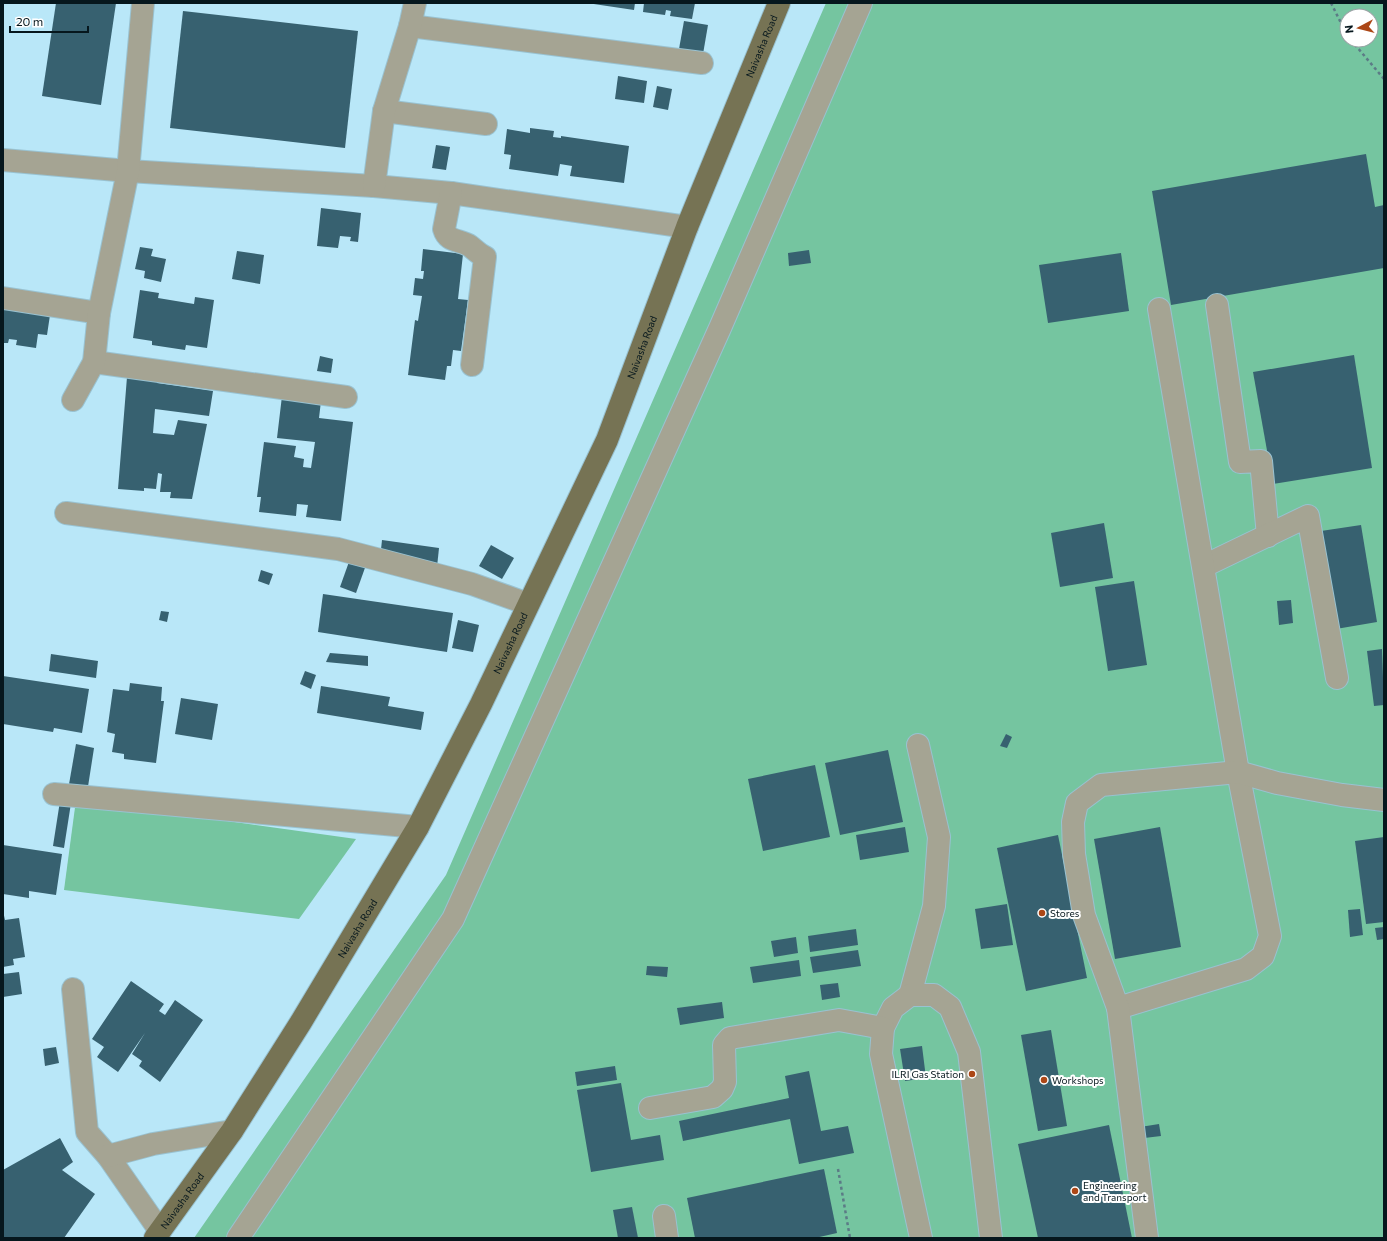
<svg xmlns="http://www.w3.org/2000/svg" width="1387" height="1241" font-family="Commissioner,sans-serif">
  <rect width="100%" height="100%" fill="#b9e7f8"/>
  <g fill="#75c5a0" fill-rule="evenodd">
    <path d="M826,3H1384V1238H194L446,875ZM1347,16H1371V40H1347Z"/>
    <path d="M76,800L356,839L299,919L64,890Z"/>
  </g>
  <g fill="#376170">
    <path d="M56,3H116L101,105L42,96Z"/>
    <path d="M587,3H635L634,10Z"/>
    <path d="M644,3H695L692,19L670,16L671,11L666,10L665,15L643,12Z"/>
    <path d="M183,11L358,31L345,148L170,128Z"/>
    <path d="M684,21L708,25L703,54L679,49Z"/>
    <path d="M618,76L647,81L644,103L615,99Z"/>
    <path d="M657,86L672,89L668,110L653,107Z"/>
    <path d="M530,128L554,131L553,137L561,138V136L629,146L624,183L570,176L572,166L560,164L558,176L509,169L511,155L504,154L507,129L530,133Z"/>
    <path d="M436,145L450,147L446,170L432,168Z"/>
    <path d="M1366,154L1375,207L1384,205V268L1171,305L1152,191Z"/>
    <path d="M321,208L361,213L358,242L350,241L351,237L340,236L338,248L317,246Z"/>
    <path d="M140,247L153,249L151,256L166,259L161,282L144,278L145,271L135,269Z"/>
    <path d="M423,249L463,254L458,299L468,300L461,351L453,350L451,366H447L445,380L408,375L415,320L418,321L422,296L413,295L415,278L423,279L424,271H421Z"/>
    <path d="M809,250L811,263L789,266L788,253Z"/>
    <path d="M237,251L264,255L260,284L232,279Z"/>
    <path d="M1121,253L1129,311L1048,323L1039,265Z"/>
    <path d="M140,290L159,293L158,298L194,304L195,297L214,300L207,348L186,345L185,350L152,345V341L133,338Z"/>
    <path d="M3,308L50,315L47,335L38,334L36,348L16,345L17,340L9,339L8,343H3Z"/>
    <path d="M1354,355L1372,468L1273,484L1253,372Z"/>
    <path d="M320,356L333,359L331,373L317,371Z"/>
    <path d="M127,377L157,379V383L213,391L209,416L155,409L153,433L174,435L178,420L207,424L192,499L170,498L171,492H160L162,474L158,473L156,489L144,488V491L118,489Z"/>
    <path d="M282,396L321,401L319,418L353,422L341,521L306,517L308,505L297,504L296,516L259,512L261,497H257L264,442L296,446L294,457L304,459L303,467L311,468L315,442L277,438Z"/>
    <path d="M1104,523L1113,578L1060,587L1051,533Z"/>
    <path d="M1361,525L1377,622L1336,629L1321,531Z"/>
    <path d="M382,540L439,548L437,567L380,559Z"/>
    <path d="M491,545L514,558L502,579L479,566Z"/>
    <path d="M350,559L366,565L356,593L340,587Z"/>
    <path d="M261,570L273,574L269,585L258,581Z"/>
    <path d="M1134,581L1147,665L1108,671L1095,587Z"/>
    <path d="M323,594L453,613L447,652L318,632Z"/>
    <path d="M1291,600L1293,623L1279,625L1277,601Z"/>
    <path d="M161,611L169,612L167,622L159,620Z"/>
    <path d="M458,620L479,625L473,652L452,648Z"/>
    <path d="M1382,649L1384,705L1374,706L1367,651Z"/>
    <path d="M330,653L368,656V666L326,662Z"/>
    <path d="M51,654L98,661L96,678L49,671Z"/>
    <path d="M305,671L316,675L311,689L300,684Z"/>
    <path d="M3,676L89,689L82,733L54,728L53,732L3,724Z"/>
    <path d="M130,683L162,687L161,701H164L156,763L124,759V754L112,752L115,734L107,732L113,689L129,691Z"/>
    <path d="M321,686L390,697L388,706L424,712L421,730L317,713Z"/>
    <path d="M181,698L218,704L212,740L175,734Z"/>
    <path d="M1006,734L1012,737L1007,748L1000,746Z"/>
    <path d="M76,744L94,748L87,793L68,790Z"/>
    <path d="M888,750L903,822L840,835L825,763Z"/>
    <path d="M815,765L830,837L763,851L748,779Z"/>
    <path d="M60,801L71,803L64,848L53,846Z"/>
    <path d="M905,827L909,852L860,860L856,835Z"/>
    <path d="M1160,827L1181,947L1115,959L1094,839Z"/>
    <path d="M1058,835L1087,978L1026,991L997,848Z"/>
    <path d="M1384,837V922L1366,924L1355,841Z"/>
    <path d="M3,845L62,854L56,895L29,891V898L3,894Z"/>
    <path d="M1007,904L1013,945L981,949L975,909Z"/>
    <path d="M1360,909L1363,935L1350,937L1348,910Z"/>
    <path d="M3,911L5,920L19,918L25,957L13,959L14,965L3,967Z"/>
    <path d="M1384,927V939L1377,940L1375,928Z"/>
    <path d="M856,929L858,945L810,952L808,936Z"/>
    <path d="M796,937L798,953L774,957L771,941Z"/>
    <path d="M858,950L861,966L813,973L810,957Z"/>
    <path d="M799,960L801,976L753,983L750,967Z"/>
    <path d="M647,966L668,967L667,977L646,975Z"/>
    <path d="M19,972L22,994L3,997V974Z"/>
    <path d="M131,981L164,1004L159,1011L165,1015L175,1000L203,1020L160,1082L139,1066L142,1061L132,1054L145,1033L118,1072L97,1057L104,1047L92,1039Z"/>
    <path d="M838,983L840,997L822,1000L820,985Z"/>
    <path d="M722,1002L724,1018L680,1025L677,1008Z"/>
    <path d="M1051,1030L1067,1126L1038,1131L1021,1035Z"/>
    <path d="M922,1046L926,1078L905,1081L900,1049Z"/>
    <path d="M56,1047L59,1063L45,1066L43,1049Z"/>
    <path d="M615,1066L617,1080L577,1086L575,1072Z"/>
    <path d="M809,1071L821,1131L848,1126L854,1153L799,1164L790,1119L683,1141L679,1121L789,1098L785,1076Z"/>
    <path d="M621,1083L631,1140L660,1135L664,1160L591,1172L577,1090Z"/>
    <path d="M1159,1124L1161,1136L1136,1139L1134,1128Z"/>
    <path d="M1109,1125L1132,1238H1038L1018,1144Z"/>
    <path d="M60,1138L73,1162L62,1170L95,1194L64,1238H3V1170Z"/>
    <path d="M824,1169L837,1233L815,1238H695L687,1198Z"/>
    <path d="M632,1207L638,1238H618L613,1210Z"/>
  </g>
  <g fill="none" stroke-linecap="round" stroke-linejoin="round">
    <g stroke="#99c2d1" stroke-width="24">
      <g id="minor">
        <path d="M410,26L702,63"/>
        <path d="M384,111L486,124"/>
        <path d="M3,160L128,171L374,186L451,193L687,227"/>
        <path d="M374,186L384,111L410,26L415,3"/>
        <path d="M451,193L444,229C448,243 460,239 470,246C475,250 479,254 485,257L472,365"/>
        <path d="M3,298L99,313"/>
        <path d="M1217,305L1240,462L1261,461L1268,536"/>
        <path d="M94,362L346,397"/>
        <path d="M73,400L94,362L99,313L128,171L143,3"/>
        <path d="M66,513L338,549L472,584L528,604"/>
        <path d="M1204,566L1308,516L1337,678"/>
        <path d="M54,794L418,827"/>
        <path d="M73,989L87,1132L108,1156L160,1231"/>
        <path d="M910,995L934,906L939,837L918,745"/>
        <path d="M1118,1008L1246,969L1263,956L1270,936L1238,772L1159,309"/>
        <path d="M883,1028L893,1008L910,995H934L950,1007L969,1052L991,1238"/>
        <path d="M650,1108L713,1097L722,1089L725,1082L724,1045L730,1038L839,1020L883,1028L881,1054L921,1238"/>
        <path d="M108,1156L153,1144L232,1131"/>
        <path d="M664,1216L667,1238"/>
        <path d="M238,1238L453,919L720,328L861,3"/>
        <path d="M1147,1238L1118,1008L1084,915L1074,854L1073,822L1077,803L1101,785L1238,772L1277,783L1342,795L1384,800"/>
      </g>
    </g>
    <g stroke="#99c2d1" stroke-width="24">
      <g id="major">
        <path id="s1" d="M155,1238L232,1131L301,1022L418,827L481,704L607,440L687,227L779,3"/>
      </g>
    </g>
    <g stroke="#5c7b86" stroke-width="2.5" stroke-dasharray="3 3" stroke-linecap="butt">
      <path d="M1331,3L1347,35"/>
      <path d="M1351,40L1384,79"/>
      <path d="M838,1169L850,1238"/>
    </g>
    <use href="#minor" stroke="#a5a493" stroke-width="22"/>
    <use href="#major" stroke="#767354" stroke-width="22"/>
  </g>
  <g fill="#ac4716" stroke="#fff" stroke-width="1.5">
    <circle cx="1042" cy="913" r="4"/>
    <circle cx="972" cy="1074" r="4"/>
    <circle cx="1044" cy="1080" r="4"/>
    <circle cx="1075" cy="1191" r="4"/>
  </g>
  <g text-anchor="middle" stroke-width="4" stroke-linejoin="round" paint-order="stroke">
    <g font-size="10" fill="#06171d" stroke="#fff">
      <text dy="4" stroke="none"><textPath href="#s1" startOffset="1342">Naivasha Road</textPath></text>
      <text dy="4" stroke="none"><textPath href="#s1" startOffset="1018">Naivasha Road</textPath></text>
      <text dy="4" stroke="none"><textPath href="#s1" startOffset="694">Naivasha Road</textPath></text>
      <text dy="4" stroke="none"><textPath href="#s1" startOffset="370">Naivasha Road</textPath></text>
      <text dy="4" stroke="none"><textPath href="#s1" startOffset="46">Naivasha Road</textPath></text>
    </g>
    <g font-size="10" fill="#06171d" stroke="#fff" text-anchor="start">
      <text x="1050" y="917">Stores</text>
      <text x="964" y="1078" text-anchor="end">ILRI Gas Station</text>
      <text x="1052" y="1084">Workshops</text>
      <text x="1083" y="1189">Engineering<tspan x="1083" dy="12">and Transport</tspan></text>
    </g>
  </g>
  <rect width="1387" height="1241" fill="none" stroke="#06171d" stroke-width="8"/>
  <g transform="translate(1359 28) rotate(263)"><circle r="19" fill="#ffffff" stroke="#9ba2a5"/>
  <path d="M0-3L7 15L0 10L-7 15Z" fill="#ac4716"/>
  <text y="-6" font-size="11" font-weight="bold" text-anchor="middle" fill="#06171d">N</text>
  </g>
  <path d="M10 26v6h78v-6" fill="none" stroke="#06171d" stroke-width="2"/>
  <text x="16" y="26" font-size="12" fill="#06171d" stroke="#ffffff" stroke-width="3" paint-order="stroke">20 m</text>
</svg>
